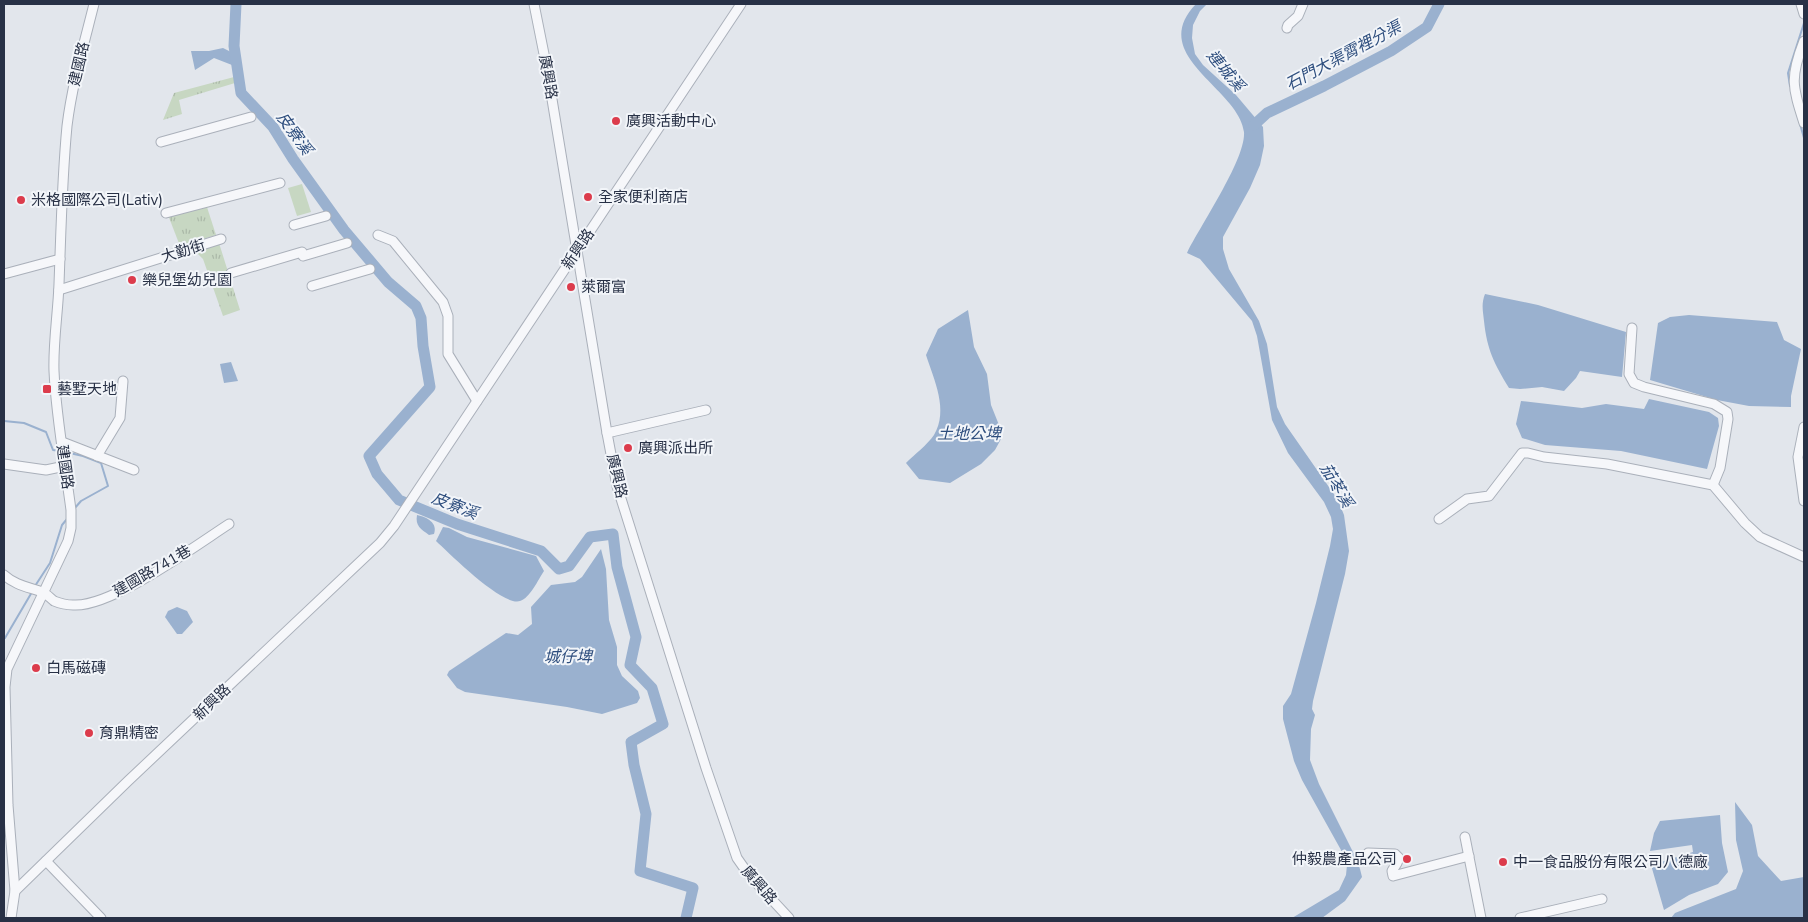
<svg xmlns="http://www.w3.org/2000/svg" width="1808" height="922" font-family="'Nunito Sans','Noto Sans TC',sans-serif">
  <defs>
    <pattern id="park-tufts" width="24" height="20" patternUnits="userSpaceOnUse" patternTransform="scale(1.25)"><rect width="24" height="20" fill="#c7d7c2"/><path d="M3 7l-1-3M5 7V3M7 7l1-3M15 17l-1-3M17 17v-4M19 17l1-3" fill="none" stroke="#abb9a8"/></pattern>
  </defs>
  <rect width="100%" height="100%" fill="#e2e6ec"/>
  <path fill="#c7d7c2" d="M302,184L311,212L297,216L288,188Z"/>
  <g fill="url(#park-tufts)">
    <path d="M234,77L235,83L179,100L182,114L163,120L174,93Z"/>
    <path d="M206,204L216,235L180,246L168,215Z"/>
    <path d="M219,243L240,310L223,316L203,259L195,251Z"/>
  </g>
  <g fill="#9ab1cf">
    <path d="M1196,4H1207L1200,11L1193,25L1192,38L1195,54L1203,65L1236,95L1263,127L1264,146L1260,165L1250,188L1223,237V249L1229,269L1259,321L1267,344L1277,407L1285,424L1338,500L1344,515L1349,551L1345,574L1313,701L1312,709L1315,715L1311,729L1310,760L1319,784L1356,858L1360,869L1362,877L1345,901L1322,918H1292L1339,890L1346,875L1347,865L1341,850L1302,780L1294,761L1283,719V706L1291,694L1316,603L1330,546L1333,529L1331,517L1324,502L1288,453L1272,420L1257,336L1252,321L1200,259L1187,253C1200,226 1246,159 1244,132C1239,88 1146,56 1196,4Z"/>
    <path d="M223,48L231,52L232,65L214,58L195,70L191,51H209Z"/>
    <path d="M1485,294L1538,305L1626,332L1622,377L1580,371L1576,378L1564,391L1542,387L1520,389L1509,388C1494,363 1487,350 1484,321C1483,311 1481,304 1485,294Z"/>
    <path d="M968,310L974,347L987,374L991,405L1001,430V439L995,450L981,464L950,483L919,479L906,463C915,454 927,445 934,435C949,410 934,380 926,355L938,329Z"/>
    <path d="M1689,315L1777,322L1784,340L1801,349L1791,396V407L1749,406L1717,400L1650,380L1658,323L1670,317Z"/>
    <path d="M231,362L238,381L224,383L220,364Z"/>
    <path d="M1649,399L1709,412L1718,418L1719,426L1707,469L1621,451L1545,445L1522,438L1516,424L1521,401L1582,408L1606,404L1644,409Z"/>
    <path d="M417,515C427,517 438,523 434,534L429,535C421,529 415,526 417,515Z"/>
    <path d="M443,527L449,528L467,537L536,556L544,571C538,580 530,598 520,601C503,607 450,554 436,541Z"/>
    <path d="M601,549L606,569L609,620L617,647V665L622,676L638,691L640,698L637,703L602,714L567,707L465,692L457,688L447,675L449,671L506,633L518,635L532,624L531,607L551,585L575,582L582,577Z"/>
    <path d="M177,607L187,611L193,622L182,634H177L165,617L168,611Z"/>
    <path d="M1735,802L1752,825L1758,856L1781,881L1804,877V918H1671L1675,913L1736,889L1743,871L1736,840Z"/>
    <path d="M1720,815L1722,843L1728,872L1718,884L1689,895L1664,910L1651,865L1693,852L1692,845L1650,851L1654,833L1660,821Z"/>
  </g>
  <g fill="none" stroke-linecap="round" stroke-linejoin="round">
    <g stroke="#9ab1cf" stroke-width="2">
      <path d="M1790,86L1788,73L1804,23"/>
      <path d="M1800,124L1804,138"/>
      <path d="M4,421L24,423L46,432L53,450L60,451"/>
      <path d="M65,452L83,456L101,463L108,486L81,501L74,509"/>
      <path d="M35,586L50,563L62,525L67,519"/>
      <path d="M5,638L32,592"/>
    </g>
    <g stroke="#9ab1cf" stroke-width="11">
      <path d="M236,4L234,46L241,93L273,127L293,159L344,230L388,282L416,306L421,318L423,346L430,387L369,456L377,474L399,500L457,524L541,551L559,569L569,566L590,537L613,534L617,567L636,637L630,665L652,688L663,724L631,742L634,765L646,814L640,871L693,888L686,918"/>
      <path d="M1254,125L1267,113L1324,86L1391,51L1427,27L1439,4"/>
    </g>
    <g stroke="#aab0ba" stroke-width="11">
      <g id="minor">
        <path d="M534,4L547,69L607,433L617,486L706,768L737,858L749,875L789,918"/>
        <path d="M1801,4L1804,14"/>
        <path d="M1287,28L1288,25L1298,16L1303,4"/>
        <path d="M1804,41C1790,77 1792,86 1804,123"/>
        <path d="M161,142L251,117"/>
        <path d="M166,213L280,183"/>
        <path d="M294,225L326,216"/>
        <path d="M378,235L393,241L443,302L448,316V354L477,401"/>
        <path d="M303,256L347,243"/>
        <path d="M231,273L302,252"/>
        <path d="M4,274L60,259"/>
        <path d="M312,286L370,269"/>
        <path d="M59,290L221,239"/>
        <path d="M1632,328L1629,374L1634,383L1644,387L1714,404L1727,412L1728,419L1720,468L1713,485"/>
        <path d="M1804,427L1798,457L1804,501"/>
        <path d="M607,433L706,410"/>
        <path d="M62,442L134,470"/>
        <path d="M97,456L120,418L123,381"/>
        <path d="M4,464L46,470L65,466"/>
        <path d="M1439,519L1467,499L1489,496L1522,453H1528L1544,457L1607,464L1713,485L1745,523L1760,537L1804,557"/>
        <path d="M4,575C15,585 28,587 42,592C47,594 50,598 54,601C59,603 68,605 73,605C111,608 195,546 229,524"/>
        <path d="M1465,837L1481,918"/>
        <path d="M1368,853L1395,854L1399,858L1397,863L1392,871L1393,876L1469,856"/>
        <path d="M46,861L101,918"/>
        <path d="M15,891L128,781L380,543L394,526L741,4"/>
        <path d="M11,918L15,891L8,805L5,687L7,669L68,541L71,528V510C65,464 56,417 54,371C53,342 58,313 59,284C61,231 62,178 67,126C72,85 84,44 94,4"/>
        <path d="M1520,918L1602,899"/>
      </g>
    </g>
    <use href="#minor" stroke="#f6f7fa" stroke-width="9"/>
  </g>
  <g fill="#dc3c4c" stroke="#f2f5f9" stroke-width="2">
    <circle cx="616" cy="121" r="5"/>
    <circle cx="588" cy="197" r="5"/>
    <circle cx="21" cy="200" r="5"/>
    <circle cx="132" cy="280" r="5"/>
    <circle cx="571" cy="287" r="5"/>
    <rect x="42" y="384" width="10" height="10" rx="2.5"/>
    <circle cx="628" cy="448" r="5"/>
    <circle cx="36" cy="668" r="5"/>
    <circle cx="89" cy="733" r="5"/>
    <circle cx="1407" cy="859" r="5"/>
    <circle cx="1503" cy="862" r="5"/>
  </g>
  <g text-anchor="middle" stroke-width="4" stroke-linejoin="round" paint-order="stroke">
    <g font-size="15" fill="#283146" stroke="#f2f5f9">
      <text transform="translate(79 64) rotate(-77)" y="5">建國路</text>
      <text transform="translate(548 77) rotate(80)" y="5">廣興路</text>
      <text transform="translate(578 249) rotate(-56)" y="5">新興路</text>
      <text transform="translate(183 251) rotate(-17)" y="5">大勤街</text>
      <text transform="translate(65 467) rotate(82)" y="5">建國路</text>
      <text transform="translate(617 476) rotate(77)" y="5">廣興路</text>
      <text transform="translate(152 571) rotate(-30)" y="5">建國路741巷</text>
      <text transform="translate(212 702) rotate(-44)" y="5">新興路</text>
      <text transform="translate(759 885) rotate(49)" y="5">廣興路</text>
    </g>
    <g font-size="15" fill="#283146" stroke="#f2f5f9" text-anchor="start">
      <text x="626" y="126">廣興活動中心</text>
      <text x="598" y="202">全家便利商店</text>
      <text x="31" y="205">米格國際公司(Lativ)</text>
      <text x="142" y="285">樂兒堡幼兒園</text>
      <text x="581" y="292">萊爾富</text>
      <text x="57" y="394">藝墅天地</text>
      <text x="638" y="453">廣興派出所</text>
      <text x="46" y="673">白馬磁磚</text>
      <text x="99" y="738">育鼎精密</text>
      <text x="1397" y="864" text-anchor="end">仲毅農產品公司</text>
      <text x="1513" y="867">中一食品股份有限公司八德廠</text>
    </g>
    <g font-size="16" font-style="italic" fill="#2e4e7e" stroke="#f2f5f9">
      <text transform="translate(1343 55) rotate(-28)" y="6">石門大渠霄裡分渠</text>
      <text transform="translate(1226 70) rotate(50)" y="6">連城溪</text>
      <text transform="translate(295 133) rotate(54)" y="6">皮寮溪</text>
      <text x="969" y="439">土地公埤</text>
      <text transform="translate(1337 485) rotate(59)" y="6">茄苳溪</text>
      <text transform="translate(455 505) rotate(21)" y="6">皮寮溪</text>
      <text x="568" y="662">城仔埤</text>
    </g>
  </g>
  <rect width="1808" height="922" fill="none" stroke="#283146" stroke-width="10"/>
</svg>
